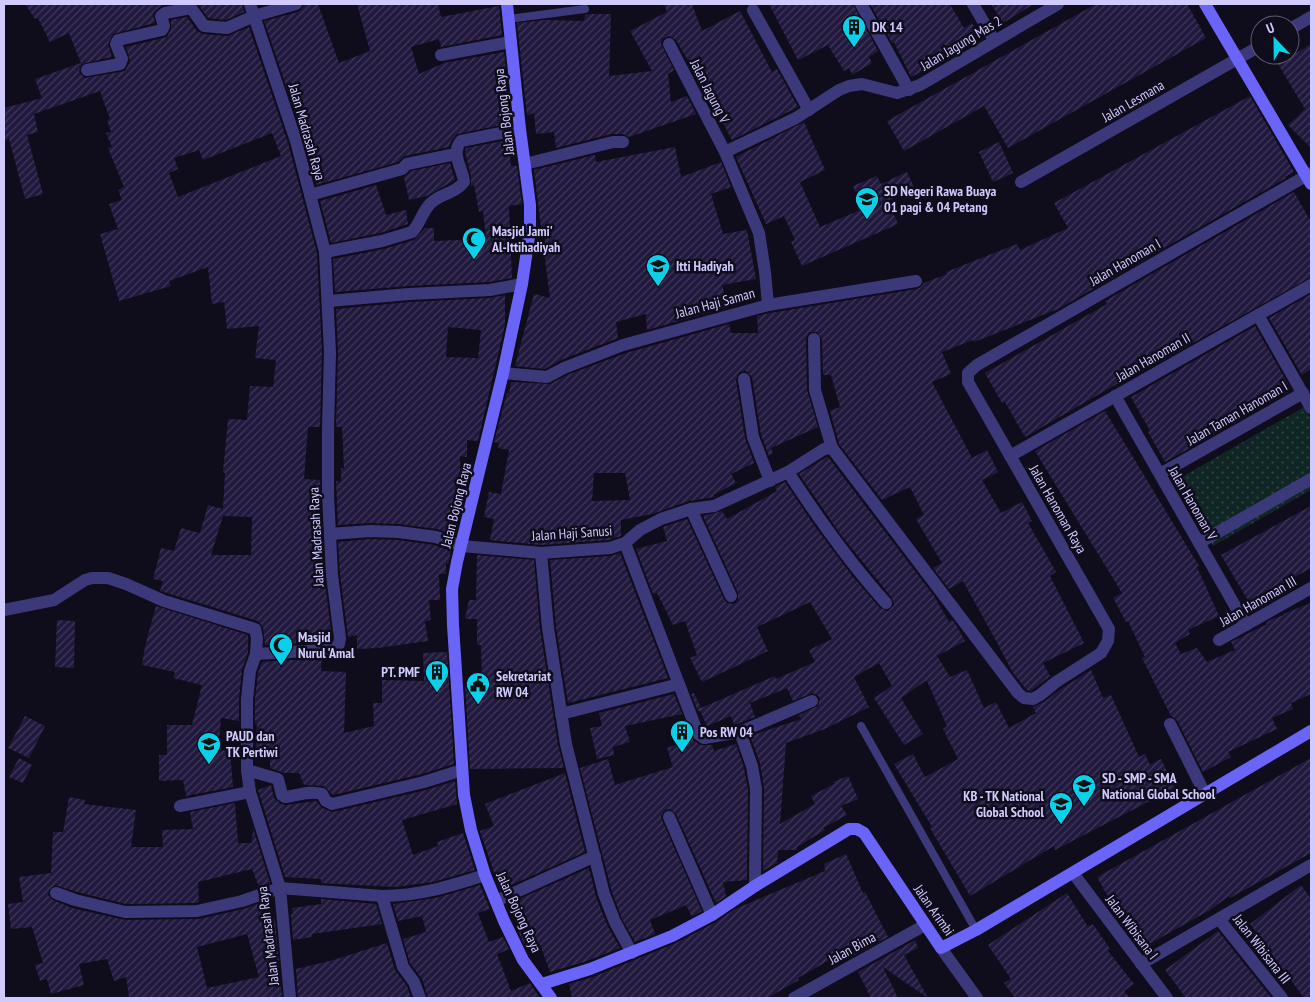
<svg xmlns="http://www.w3.org/2000/svg" width="1315" height="1002" font-family="'PT Sans Narrow',sans-serif">
  <defs>
    <pattern id="park-dots" width="8" height="8" patternUnits="userSpaceOnUse" patternTransform="scale(1.25)"><rect width="8" height="8" fill="#102625"/><path d="M2 2h.1M6 6h.1" fill="none" stroke="#324446" stroke-width="1.8" stroke-linecap="round"/></pattern>
    <pattern id="building-hatch" width="6" height="6" patternUnits="userSpaceOnUse" patternTransform="scale(1.25)"><rect width="6" height="6" fill="#21193d"/><path d="M-1 1l2-2M0 6l6-6M5 7l2-2" fill="none" stroke="#40395a"/></pattern>
  </defs>
  <rect width="100%" height="100%" fill="#0f0c1c"/>
  <path fill="url(#park-dots)" d="M1304,407L1311,419V490L1213,546L1175,481Z"/>
  <g fill="url(#building-hatch)" fill-rule="evenodd">
    <path d="M25,4H170L163,5L156,10L153,14L155,23L113,34L108,44L112,57L82,64L80,67L79,72L85,78L125,71L130,61L126,47L167,37L171,29V20L187,17L197,31L203,34L227,36L249,27L288,143L317,253L322,352L320,427H308L304,479L320,480L324,575L332,639L322,640V642L265,645L263,627L258,621L167,593L160,591L163,581L153,579L161,548L174,551L181,528L200,533L208,505L223,509L225,473L223,472L228,419L247,420L250,386L273,387L276,360L255,358L259,326L227,329L224,302L212,304L208,267L169,281L171,286L119,301L100,234L118,229L109,204L122,200L118,190L124,187L108,148L112,147L106,133L111,132L107,120L110,119L100,91L34,114L38,132L27,135L43,194L25,199L9,139L4,141V108L42,98L35,79L81,63L69,33L50,42L38,18L35,19ZM272,133L281,156L178,197L169,173L178,169L174,158L199,150L203,160ZM223,516L252,517L251,555H211Z"/>
    <path d="M198,4H242L244,12L226,20L208,18Z"/>
    <path d="M304,4H318L339,63L370,51L357,4H438L441,17L499,6L502,35L441,47L439,39L411,47L419,74L444,63L504,52L511,119L506,120V124L457,134L451,141L449,147L405,156L398,162L316,185L304,138L264,21L298,12L302,9Z"/>
    <path d="M664,4H692L702,31L740,11L772,72L777,69L798,107L732,140L715,108L712,109L703,91L705,90L676,40L669,36L662,39L661,44L674,70L668,74L671,102L687,96L696,114L629,137L623,134H611L556,148L554,132L536,134L534,113L527,115L517,23L545,20L584,21L585,15L588,14H611L609,76L652,71L630,31L667,12Z"/>
    <path d="M769,4H853L878,51L869,57L872,63L852,75L849,68L844,71L828,45L798,60Z"/>
    <path d="M870,4H950L964,28L972,23L980,38L929,66L930,68L911,77L894,42L892,43Z"/>
    <path d="M991,4H1034L1003,23Z"/>
    <path d="M1096,4H1187L1206,38L1008,148L984,106L904,151L887,121Z"/>
    <path d="M1311,44V148L1288,125L1305,109L1278,64Z"/>
    <path d="M1250,96L1294,172L1285,177L1286,178L1058,309L974,342L973,340L942,352L951,374L932,382L972,458L987,450L998,472L982,480L1001,513L1022,502L1032,521L1028,523L1056,572L1050,576L1084,643L1043,663L1050,676L1035,688L1031,691L1027,690L1013,673L994,637L963,581L949,589L933,568L942,563L916,519L924,515L910,487L882,500L839,444L830,411L840,407L831,375H823L822,339L817,332H809L806,339L807,390L818,427L771,448L773,453L769,456L761,435L752,377L746,371L739,372L736,380L745,438L754,463L731,474L736,483L713,495L714,497L689,501L652,514L621,520V536L608,540L541,545L490,540L494,519L484,517L489,492L501,494L509,450L498,448L499,443L494,442L507,393H509L511,382L550,384L567,375L626,353L729,324L731,333H758L757,316L770,313L917,289L921,287L924,283L947,274L946,272L1017,244L1020,250L1068,228L1054,203ZM594,473H625L630,500L592,501Z"/>
    <path d="M804,122L825,170L800,182L820,227L863,209L853,186L877,176L881,184L907,172L915,189L888,201L898,224L802,266L791,242L795,240L784,216L766,224L736,157Z"/>
    <path d="M508,140L511,166H517L522,204L509,206L512,278L489,282L408,286L335,292L333,259L384,249L414,240L425,228H434V241L486,239L483,211L479,212L474,185L471,186V176L465,152L466,148Z"/>
    <path d="M999,142L1013,173L993,182L979,152Z"/>
    <path d="M675,147L681,177L721,162L731,187L711,194L723,234L747,230L756,279L722,285L728,305L725,306V308L647,330L646,314L616,322L618,338L561,360L545,369L515,366L534,294L550,298L545,260V227H541L534,170L595,155L596,162Z"/>
    <path d="M450,163L455,180L427,196L409,200L404,177L411,171Z"/>
    <path d="M376,185L386,215L406,210L408,224L380,233L331,243L320,201Z"/>
    <path d="M1294,192L1311,222V277L1123,382L1122,381L1025,437L1005,402L1002,403L985,373L1107,304L1105,301Z"/>
    <path d="M1311,294V369L1302,375L1269,318Z"/>
    <path d="M505,295V325L478,441L467,440V457L460,456L461,497H458L457,526L455,535L437,529L399,524L370,523L338,525L336,481L341,482V468L344,469L342,427H336L338,352L336,309L410,302L490,298ZM448,327L481,330L478,358L446,357Z"/>
    <path d="M1255,326L1288,384L1284,386L1288,392L1165,462L1148,432L1150,431L1131,397Z"/>
    <path d="M1105,411L1199,566L1197,567L1219,616L1188,630L1190,634L1175,643L1181,654L1197,648L1207,662L1235,650L1231,642L1267,624L1266,623L1270,620L1284,615L1283,614L1311,603V694L1291,703L1293,709L1272,718L1277,729L1228,752L1231,757L1203,772L1177,720L1171,716L1142,658L1145,657L1128,621L1126,622L1113,598L1122,593L1035,451Z"/>
    <path d="M827,457H828L934,596L949,622L952,620L955,623L965,641L937,656L950,677L967,670L984,708L996,702L1009,728L1036,713L1033,707L1044,702L1061,689L1091,670L1103,698L1111,695L1139,757L1145,754L1150,765L1161,759L1175,788L1055,850L1054,846L970,896L930,828L932,827L894,764L913,754L925,777L958,759L943,729L947,726L927,681L924,682L901,698L923,734L904,745L874,698L892,686L879,663L854,677L869,707L825,729L786,743L780,824L815,804L811,796L834,784L833,782L848,776L858,799L841,806L847,815L823,828L825,830L797,847V850H778L777,863L763,871L764,788L760,763L750,736L801,719L799,715L818,706L820,698L817,695L812,693L793,701L787,688L750,703L755,717L734,725L731,716L707,726L700,711H698L691,694L694,693L701,708L775,676L776,679L815,662L809,650L832,639L810,602L757,627L768,651L702,682L690,658L697,655L685,621L673,625L657,593L653,594L636,549L667,541L663,527L687,519L724,599L727,603L734,604L738,600V593L703,516L722,511L727,519L777,491L775,487L785,482L816,528L853,577L880,608L888,611L894,605L892,598L841,535L799,474Z"/>
    <path d="M1311,506V568L1249,602L1221,555Z"/>
    <path d="M370,539L398,540L434,545L451,551L448,564L446,563V574H439L440,600H429L431,620L425,621L428,641L377,648L357,649V635L348,637L340,574L338,542Z"/>
    <path d="M620,553L668,678L568,703L556,627L550,560L611,556Z"/>
    <path d="M477,555L534,560L540,629L558,745L564,768L470,769L465,685L482,686L481,645H477V619H465L469,600H476Z"/>
    <path d="M156,606L248,635V652L242,670L239,698V721L221,718L218,751L230,750L233,787L186,796L183,780L159,781V755H167V725H192L202,685L173,678L175,672L142,665L145,646Z"/>
    <path d="M57,620L75,621L74,668L55,667Z"/>
    <path d="M447,652L454,764L422,774L333,795L324,786L304,785L299,773H284L270,768V758H255L257,724H255V699L258,673L262,662L322,658L321,671L346,672L344,733L374,726L373,703H382V680L424,681L423,653Z"/>
    <path d="M674,694L682,714L625,726L630,742L613,747L614,755L597,759L590,728L602,726L599,713Z"/>
    <path d="M25,716L45,726L29,758L8,748Z"/>
    <path d="M692,739L700,745H712L714,751L736,744L744,768L748,790L747,880L723,882L726,896L716,903L676,814L670,809L665,810L661,816L662,820L702,911L692,917L686,905L650,920L655,934L635,942L622,919L612,892L580,768L608,759L615,785L673,767L667,748Z"/>
    <path d="M19,758L32,765L23,783L9,777Z"/>
    <path d="M1311,758V853L1230,898L1229,896L1210,910L1146,946L1127,912L1119,916L1097,877Z"/>
    <path d="M565,773L585,852L500,890L480,831L494,826L485,804Z"/>
    <path d="M455,781L457,804L402,820L413,855L438,846L437,842L463,833L475,870L433,882L395,887L321,883V879L285,877L258,790L271,785L274,798L281,804L286,805L316,801L322,808L333,812L426,790Z"/>
    <path d="M69,797L85,800L84,804L136,810L131,847H163L162,830L193,829L190,812L235,803L238,843H252L253,828L270,883L259,887L252,869L198,882L199,902L196,903L126,904L77,892L55,885L49,890L48,895L53,900L72,908L125,920L199,919L244,909L263,902L270,921L275,919L282,998H129L126,977L114,981L107,959L79,964L84,985L51,994L47,979L40,981L35,965L43,963L32,927L11,929L8,904L23,902L19,877L51,873L53,832H63ZM247,934L259,977L207,988L197,947Z"/>
    <path d="M846,854L863,893L865,892L888,937L851,957L847,950L798,978L799,980L767,998H572L569,984L593,977L676,943L716,922L735,909L825,871L824,864Z"/>
    <path d="M589,868L596,897L607,925L620,948L587,961L550,972L540,944L534,946L532,941L524,944L518,931L523,930L510,903Z"/>
    <path d="M480,885L490,909L478,913L489,942L503,937L509,949L497,954L511,991L530,983L540,998H428L422,979L410,963L403,939L426,932L422,916L398,921L393,904L436,898Z"/>
    <path d="M1301,885L1311,899V998H1304L1250,924Z"/>
    <path d="M1067,893L1088,927L1093,924L1110,949L1108,951L1134,984L1124,991L1130,998H1015L1004,983L1011,979L988,945Z"/>
    <path d="M321,899L376,904L382,924L312,934V937L293,940L291,914H293L292,908L321,904Z"/>
    <path d="M1218,931L1270,996L1272,998H1186L1165,970Z"/>
    <path d="M915,940L918,948L904,955L928,998L883,967L898,998H871L858,972Z"/>
    <path d="M387,943L395,970L407,986L411,998H298L296,969L330,961Z"/>
  </g>
  <g fill="none" stroke-linecap="round" stroke-linejoin="round">
    <g stroke="#3c397a" stroke-width="8">
      <path d="M508,19L585,9"/>
      <path d="M861,726L976,930"/>
    </g>
    <g stroke="#3c397a" stroke-width="12">
      <path d="M250,4L296,141L325,252L330,352L328,428V494L332,575L340,638L339,644L335,648L325,650L256,654"/>
      <path d="M861,4L909,90"/>
      <path d="M973,4L994,40"/>
      <path d="M753,10L809,110"/>
      <path d="M1290,29L1311,17"/>
      <path d="M669,44L725,152"/>
      <path d="M441,55L511,42"/>
      <path d="M87,70L120,64L122,59L116,44L118,40L162,30L164,26L161,16L165,13L191,8L204,26L227,28L254,16L296,4"/>
      <path d="M525,164L613,142H623"/>
      <path d="M1021,182L1260,46"/>
      <path d="M310,195L402,169L407,164L456,154"/>
      <path d="M325,252L382,241L412,232C420,224 422,212 430,204C439,194 455,194 464,182C463,169 450,153 461,141L520,129"/>
      <path d="M329,301L409,294L490,290L522,284"/>
      <path d="M768,305L916,281"/>
      <path d="M1258,315L1311,408"/>
      <path d="M814,339L815,390L832,448"/>
      <path d="M503,373L547,377L564,368L623,345L768,305L765,272L759,233L725,152L796,118L839,90L849,86L862,84L897,93L920,85L1058,4"/>
      <path d="M744,379L753,437L770,481"/>
      <path d="M1115,396L1246,625"/>
      <path d="M1010,456L1311,285"/>
      <path d="M788,472C818,518 849,562 886,603"/>
      <path d="M1160,474L1303,393"/>
      <path d="M691,509L731,596"/>
      <path d="M330,534L370,531L399,532L436,537L462,546L541,553L610,548L625,543L640,530L661,519L691,509L714,506L788,472L824,449L832,448L1018,693L1024,698L1033,699L1040,695L1056,682L1101,653L1108,641L1109,629L968,382V373L977,365L1311,173"/>
      <path d="M625,543L698,734L704,738L740,732L812,701"/>
      <path d="M1199,543L1311,479"/>
      <path d="M541,553L548,628L566,744L604,894L615,922L632,953"/>
      <path d="M4,610L54,600L85,580L92,578H108L126,584L164,601L255,629L257,638L256,654L250,671L247,699V770L250,792L280,888L290,998"/>
      <path d="M1219,640L1311,588"/>
      <path d="M561,714L679,684"/>
      <path d="M1170,724L1205,794"/>
      <path d="M740,732L752,766L756,789L755,886"/>
      <path d="M247,770L278,779L282,795L285,797C297,796 309,790 322,794L326,801L332,804L424,782L462,770"/>
      <path d="M180,806L250,792"/>
      <path d="M669,817L712,915"/>
      <path d="M1073,873L1167,998"/>
      <path d="M56,893L75,900L125,912L197,911L242,901L280,888L382,896C419,896 451,886 485,875"/>
      <path d="M382,896L403,967L414,982L420,998"/>
      <path d="M496,901L595,856"/>
      <path d="M1219,919L1282,998"/>
      <path d="M941,948L977,998"/>
      <path d="M1141,964L1311,865"/>
      <path d="M794,998L925,925"/>
    </g>
    <g stroke="#6a65f8" stroke-width="12">
      <path d="M507,4L520,129L530,205V230L522,284L503,373L457,562L452,589L453,625L464,795L471,830L485,875L504,921L523,960L551,998"/>
      <path d="M1205,4L1311,184"/>
      <path d="M542,984L590,969L672,936L712,915L755,886L849,829H857L864,833L941,948L976,930L1311,731"/>
    </g>
  </g>
  <defs>
    <g id="building-pin" transform="scale(1.25)"><path d="M0 17L-7.5 6A9.5 9.5 0 1 1 7.5 6Z" fill="#0ad1e9" stroke="#0f0c1c"/><path d="M-4-6H4V6H1V3H-1V6H-4ZM-2.5-4.3h1.7v1.8h-1.7ZM.8-4.3h1.7v1.8H.8ZM-2.5-1h1.7V.8h-1.7ZM.8-1h1.7V.8H.8Z" fill="#111"/></g>
    <g id="school-pin" transform="scale(1.25)"><path d="M0 17L-7.5 6A9.5 9.5 0 1 1 7.5 6Z" fill="#0ad1e9" stroke="#0f0c1c"/><path d="M0-5L7-2L0 1L-7-2ZM-4 1L0 2.5L4 1V4Q0 6-4 4Z" fill="#111"/></g>
    <g id="mosque-pin" transform="scale(1.25)"><path d="M0 17L-7.5 6A9.5 9.5 0 1 1 7.5 6Z" fill="#0ad1e9" stroke="#0f0c1c"/><path d="M3.5-4.9A6 6 0 1 0 3.5 4.9A5 5 0 1 1 3.5-4.9Z" fill="#111"/></g>
    <g id="civic-pin" transform="scale(1.25)"><path d="M0 17L-7.5 6A9.5 9.5 0 1 1 7.5 6Z" fill="#0ad1e9" stroke="#0f0c1c"/><path d="M-.6-6.5H3V-4.5H.6V-3L4-1V1h2V6H-6V1h2V-1L-.6-3ZM-1.2 2.5V6h2.4V2.5Z" fill="#111"/></g>
  </defs>
  <g fill-rule="evenodd">
    <use href="#building-pin" x="854" y="27"/>
    <use href="#school-pin" x="867" y="199"/>
    <use href="#mosque-pin" x="474" y="239"/>
    <use href="#school-pin" x="658" y="266"/>
    <use href="#mosque-pin" x="281" y="645"/>
    <use href="#building-pin" x="437" y="672"/>
    <use href="#civic-pin" x="478" y="684"/>
    <use href="#building-pin" x="682" y="732"/>
    <use href="#school-pin" x="209" y="744"/>
    <use href="#school-pin" x="1084" y="786"/>
    <use href="#school-pin" x="1061" y="804"/>
  </g>
  <g text-anchor="middle" stroke-width="5" stroke-linejoin="round" paint-order="stroke">
    <g font-size="14" font-weight="bold" fill="#d0cafd" stroke="#0f0c1c" text-anchor="start">
      <text x="872" y="32">DK 14</text>
      <text x="884" y="196">SD Negeri Rawa Buaya<tspan x="884" dy="16">01 pagi &amp; 04 Petang</tspan></text>
      <text x="492" y="236">Masjid Jami'<tspan x="492" dy="16">Al-Ittihadiyah</tspan></text>
      <text x="676" y="271">Itti Hadiyah</text>
      <text x="298" y="642">Masjid<tspan x="298" dy="16">Nurul 'Amal</tspan></text>
      <text x="420" y="677" text-anchor="end">PT. PMF</text>
      <text x="496" y="681">Sekretariat<tspan x="496" dy="16">RW 04</tspan></text>
      <text x="700" y="737">Pos RW 04</text>
      <text x="226" y="741">PAUD dan<tspan x="226" dy="16">TK Pertiwi</tspan></text>
      <text x="1102" y="783">SD - SMP - SMA<tspan x="1102" dy="16">National Global School</tspan></text>
      <text x="1044" y="801" text-anchor="end">KB - TK National<tspan x="1044" dy="16">Global School</tspan></text>
    </g>
    <g font-size="14" fill="#d0cafd" stroke="#0f0c1c">
      <text transform="translate(961 43) rotate(-31)" y="5">Jalan Jagung Mas 2</text>
      <text transform="translate(710 91) rotate(63)" y="5">Jalan Jagung V</text>
      <text transform="translate(1133 101) rotate(-30)" y="5">Jalan Lesmana</text>
      <text transform="translate(504 112) rotate(-97)" y="5">Jalan Bojong Raya</text>
      <text transform="translate(307 132) rotate(74)" y="5">Jalan Madrasah Raya</text>
      <text transform="translate(1125 262) rotate(-30)" y="5">Jalan Hanoman I</text>
      <text transform="translate(715 303) rotate(-15)" y="5">Jalan Haji Saman</text>
      <text transform="translate(1153 357) rotate(-30)" y="5">Jalan Hanoman II</text>
      <text transform="translate(1237 413) rotate(-30)" y="5">Jalan Taman Hanoman I</text>
      <text transform="translate(1193 503) rotate(60)" y="5">Jalan Hanoman V</text>
      <text transform="translate(456 505) rotate(-76)" y="5">Jalan Bojong Raya</text>
      <text transform="translate(1058 509) rotate(60)" y="5">Jalan Hanoman Raya</text>
      <text transform="translate(572 533) rotate(-4)" y="5">Jalan Haji Sanusi</text>
      <text transform="translate(316 537) rotate(-93)" y="5">Jalan Madrasah Raya</text>
      <text transform="translate(1258 601) rotate(-30)" y="5">Jalan Hanoman III</text>
      <text transform="translate(934 910) rotate(55)" y="5">Jalan Arimbi</text>
      <text transform="translate(519 912) rotate(65)" y="5">Jalan Bojong Raya</text>
      <text transform="translate(1132 927) rotate(53)" y="5">Jalan Wibisana I</text>
      <text transform="translate(268 936) rotate(-97)" y="5">Jalan Madrasah Raya</text>
      <text transform="translate(852 948) rotate(-29)" y="5">Jalan Bima</text>
      <text transform="translate(1262 949) rotate(52)" y="5">Jalan Wibisana III</text>
    </g>
  </g>
  <rect width="1315" height="1002" fill="none" stroke="#d0cafd" stroke-width="10"/>
  <g transform="translate(1275 40) rotate(338)"><circle r="24" fill="#0f0c1c" stroke="#5c5876"/>
  <path d="M0-4L9 19L0 12L-9 19Z" fill="#0ad1e9"/>
  <text y="-8" font-size="14" font-weight="bold" text-anchor="middle" fill="#d0cafd">U</text>
  </g>
</svg>
